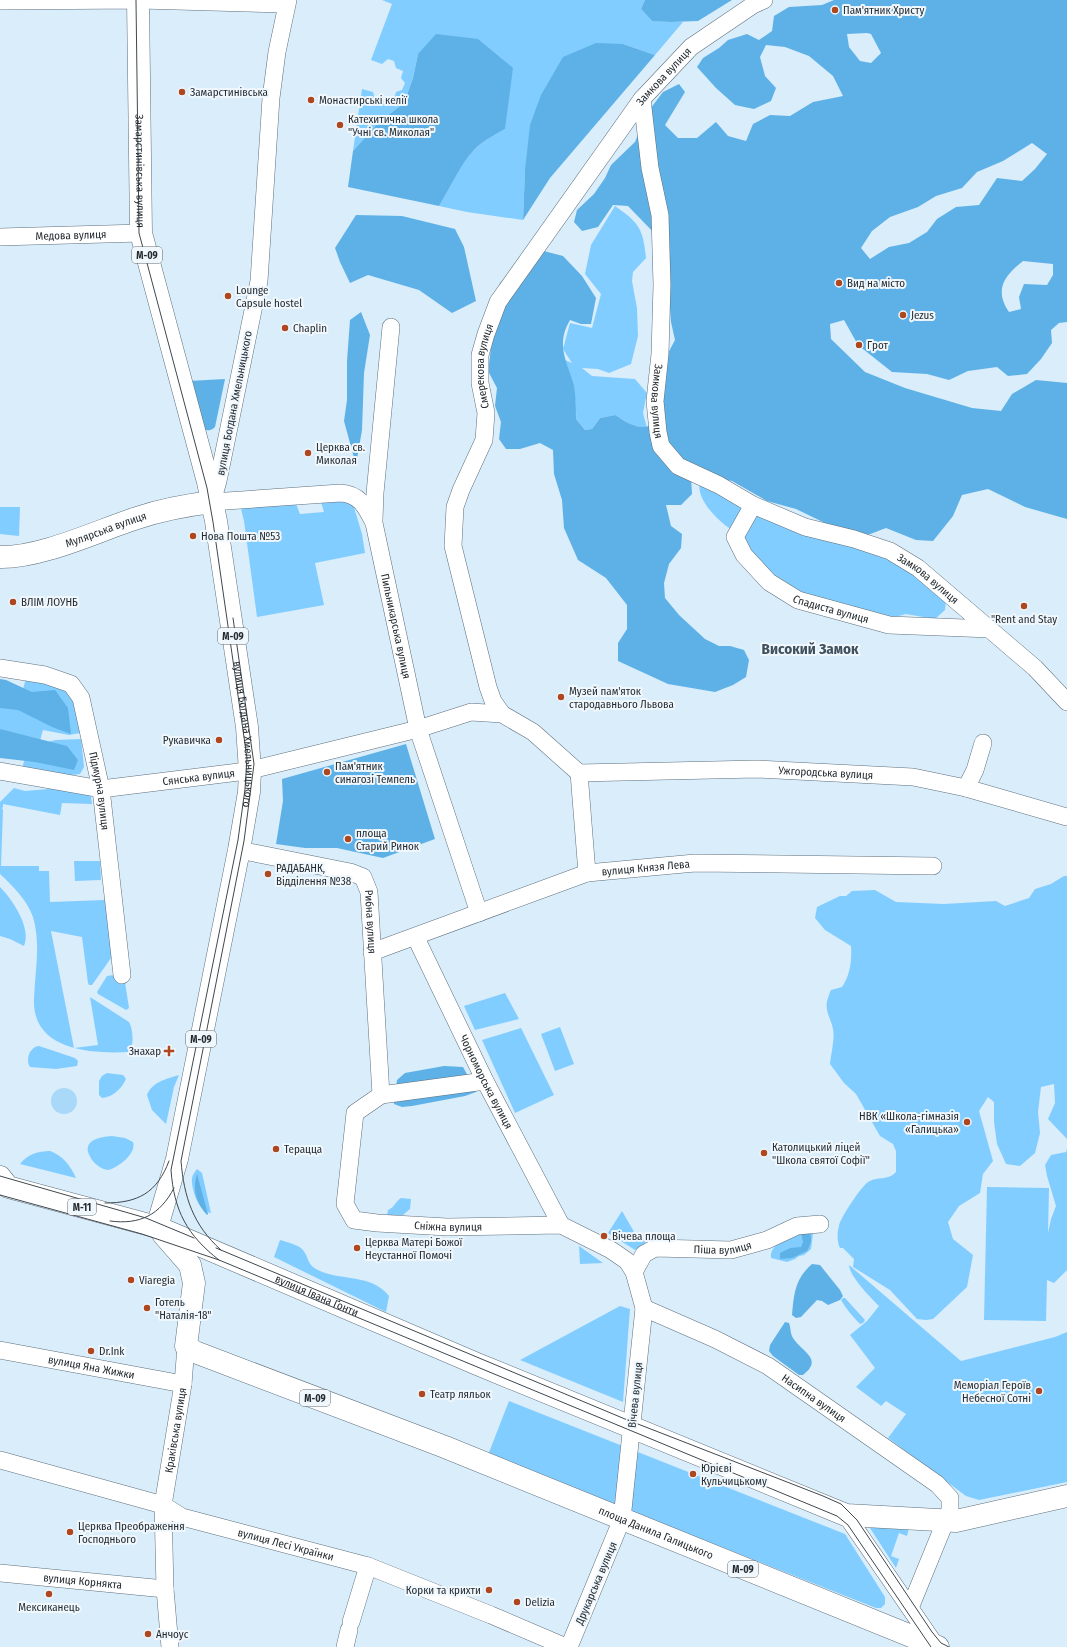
<svg xmlns="http://www.w3.org/2000/svg" width="1067" height="1647" font-family="'Fira Sans Condensed',sans-serif">
  <rect width="100%" height="100%" fill="#d9edfb"/>
  <g fill="#82cdff">
    <path d="M382,0H645L641,9L652,21L683,22L655,55L623,44L525,170L523,220L467,212L439,206C450,189 460,163 474,150C482,141 495,135 505,129L418,54L413,78L404,103L378,123L353,151L362,89L373,92L375,99L382,101L387,97L394,99L396,92L402,90L405,83L401,78L403,71L396,68L394,61L388,59L382,64L371,60L392,4Z"/>
    <path d="M615,206C639,223 643,228 646,258L633,272L632,281L637,308L638,336L631,364L609,373L598,369L582,368L592,376L635,379L647,393L643,413L647,428L633,426L615,415L600,418L592,429L585,430L576,419C577,397 572,381 565,360L572,363L563,349L570,323L592,328L601,294L585,274L591,245Z"/>
    <path d="M700,482L748,510L735,532C721,524 695,500 700,482Z"/>
    <path d="M342,498L353,504L362,534L365,553L315,563L324,605L257,617L244,521L240,505L295,501L300,514L324,512L320,499Z"/>
    <path d="M0,507H20L19,536L0,534Z"/>
    <path d="M754,515L899,561L946,599L945,610L935,619L906,614L888,619L850,612L772,581L742,542Z"/>
    <path d="M26,678L69,684L80,733L69,735L43,730L39,744L56,740L81,739L84,767L80,774L29,780L21,772L25,758L0,740V701L22,693Z"/>
    <path d="M83,786L90,790L92,804L62,803L60,815L3,804V807L2,808L3,810L1,866H39V871H49L50,902L105,900L116,951L92,985H89L88,983L82,937L51,931L74,1048L98,1045L90,997L129,1022C133,1029 134,1044 130,1051L128,1052C90,1054 32,1050 34,999C35,971 41,945 33,917C27,900 13,886 0,874V802L14,788L25,791Z"/>
    <path d="M74,861H100L101,880L75,881Z"/>
    <path d="M1064,876H1067V1139L1048,1119L1055,1103L1054,1084L1041,1087L1038,1112L1040,1133L1035,1153L1020,1166L1006,1164L997,1144L994,1122V1102L988,1097L979,1111L993,1161L983,1174L980,1193L959,1206L948,1222L953,1239L973,1255L967,1287L933,1319L926,1320L917,1319L890,1290L853,1267L854,1259L843,1248H840C837,1242 837,1233 839,1226C840,1218 861,1187 868,1182C878,1176 888,1181 896,1172V1151L893,1144L880,1136L856,1094L844,1083L830,1064C831,1054 835,1038 833,1029C829,1012 822,1010 831,990L842,987C850,975 852,961 851,946L825,930L815,918L817,907L840,896H846L852,891L875,890L896,902L944,904L996,901L1005,906L1029,898L1035,889L1051,884Z"/>
    <path d="M0,887C12,899 32,928 24,946L10,939L0,936Z"/>
    <path d="M121,974L124,976L129,1008L126,1010L98,994L97,992L107,976Z"/>
    <path d="M505,993L519,1019L475,1030L464,1006Z"/>
    <path d="M560,1027L574,1064L555,1071L541,1034Z"/>
    <path d="M521,1028L554,1095L515,1113L482,1040Z"/>
    <path d="M39,1046L75,1058L78,1061L77,1066L56,1069L30,1067C25,1059 30,1047 39,1046Z"/>
    <path d="M107,1073L123,1075L126,1079C122,1088 113,1097 102,1098L99,1095V1081L102,1076Z"/>
    <path d="M179,1075L174,1087L166,1124L152,1110L147,1095C152,1082 166,1079 179,1075Z"/>
    <path d="M112,1136L125,1138L133,1142C137,1153 118,1168 108,1170C101,1169 96,1165 92,1160C79,1141 98,1137 112,1136Z"/>
    <path d="M1067,1149V1270L1054,1283L1047,1280L1046,1321L984,1320L987,1187L1049,1188L1048,1233L1051,1219L1056,1206L1047,1176L1045,1165L1051,1155L1066,1152Z"/>
    <path d="M50,1151C63,1156 70,1165 76,1178L20,1164C28,1154 38,1151 50,1151Z"/>
    <path d="M197,1169L202,1173L211,1213C198,1212 191,1188 192,1178C193,1174 195,1172 197,1169Z"/>
    <path d="M401,1198L411,1199L410,1209L403,1215H387L388,1210C394,1208 395,1202 401,1198Z"/>
    <path d="M622,1211L633,1230L636,1239H646L645,1244L635,1250L608,1233Z"/>
    <path d="M807,1228L813,1234L811,1249L804,1255L799,1256L795,1259L787,1262L771,1258C769,1242 795,1234 807,1228Z"/>
    <path d="M280,1240C287,1242 299,1245 303,1250C310,1259 306,1265 320,1271C343,1281 372,1274 389,1296L386,1312L274,1257Z"/>
    <path d="M579,1246L603,1263L580,1264Z"/>
    <path d="M849,1265L961,1361L1055,1337L1067,1332V1482L979,1500L966,1496L888,1438L906,1414L886,1401L881,1406L880,1405L856,1387L875,1368L850,1335L867,1321L879,1306C870,1297 850,1277 849,1265Z"/>
    <path d="M843,1298H845L865,1320L863,1323L860,1324C853,1317 846,1309 841,1300Z"/>
    <path d="M620,1306L630,1309L623,1402L520,1360Z"/>
    <path d="M509,1401L845,1534L885,1597V1604L881,1608H876L488,1455Z"/>
    <path d="M868,1525L909,1528L907,1536L899,1533L891,1556L899,1559L896,1568Z"/>
  </g>
  <g fill="#5eb1e7" fill-rule="evenodd">
    <path d="M645,0H732L698,21L671,22L652,21L641,9Z"/>
    <path d="M834,0H1067V322L1059,323L1051,330L1052,343L1041,359L1027,374L1008,376L997,367L968,371L949,380L927,374L892,372L858,345L844,320L830,324L831,339L865,372L905,388L972,408L1001,411L1012,394L1036,380L1067,383V519L1025,507L988,489L962,495L953,516L933,541L916,540L886,528L865,536L827,524L796,509L767,501L732,481L703,475L691,477L692,494L681,505H666L671,526L682,534L681,548L669,564L664,583L665,598L679,615L705,639L719,646H730L744,650L749,660L746,677L733,685L715,692L668,684L618,661V643L627,629V605L606,578L578,560L564,528L562,500L554,474L553,450L540,443L520,449H506L499,439L501,422L495,406L497,388L488,371L492,341L493,301L500,283L520,261L536,249L563,256L582,276L596,298L591,324H581L570,320C556,344 566,360 573,382C576,394 576,407 576,419L585,430L592,429L600,418L615,415C633,426 638,431 659,423L666,357L675,340L671,322L669,293L659,238L628,206L613,205L598,227L582,231L574,222L577,210L594,194L605,178L611,165L635,142L647,113L663,92L679,84L685,92L665,125L678,138H697L716,122L728,136L746,141L753,124L770,115L790,116L813,102L843,96L833,76L809,56L785,47L766,45L760,57L765,76L776,88L771,101L754,109L735,105L716,88L697,67L703,58L719,48L728,40L747,34L759,40L772,31L774,16L789,7L822,5ZM867,33L871,34L881,53L871,63L860,61L849,47L847,34ZM1032,143L1047,154L1035,169L1022,181L997,178L979,205L956,207L937,219L927,232L909,243L889,247L870,259L861,248L872,231L890,217L918,207L936,196L962,188L977,172L1003,161ZM1023,261L1053,264V275L1047,285L1024,284L1019,297L1021,309L1009,312C994,290 1004,276 1023,261Z"/>
    <path d="M436,34L478,39L513,68L505,129C495,135 482,141 474,150C460,164 450,189 439,206L348,187L353,151L378,123L404,103L413,78L418,54Z"/>
    <path d="M596,43L623,44L655,55L550,178L523,220L525,170L530,125L541,95L563,57Z"/>
    <path d="M356,215L402,216L455,229L464,247L476,301L452,313L419,290L368,275L350,283L340,262L335,248Z"/>
    <path d="M361,312L370,335L364,373L362,430L356,465L344,421L347,400V361L350,320Z"/>
    <path d="M225,379L215,427C211,431 208,431 203,429L189,381Z"/>
    <path d="M0,679L6,680L32,692L55,690L68,708L71,734L52,727L18,710L0,708Z"/>
    <path d="M0,729L67,746L78,760L74,770L35,762L0,758Z"/>
    <path d="M406,744L435,839L383,858L337,848H305L276,844L283,801L282,779Z"/>
    <path d="M444,1066L463,1067L469,1078L477,1086L476,1092L465,1096L412,1106L402,1107L394,1104L397,1080L405,1073Z"/>
    <path d="M197,1174L208,1214L207,1215C196,1203 192,1189 197,1174Z"/>
    <path d="M810,1232C812,1240 811,1244 807,1251L792,1258L780,1259V1253L790,1248L801,1247L803,1242L801,1233Z"/>
    <path d="M812,1264L820,1265L840,1290L843,1296L840,1300L828,1305L822,1301L817,1300L801,1317L796,1318L792,1315C794,1293 795,1279 812,1264Z"/>
    <path d="M785,1322L789,1323C791,1328 790,1333 793,1338C802,1352 824,1359 803,1375H799L773,1356L769,1351L770,1345Z"/>
  </g>
  <circle fill="#a9d8f9" cx="64" cy="1101" r="13"/>
  <g fill="none" stroke-linecap="round" stroke-linejoin="round">
    <g stroke="#5e6f7c" stroke-width="18">
      <g id="street">
        <path id="s1" d="M288,0L277,52L271,98L259,281L218,481L212,502L340,493C360,494 366,507 374,523L418,729L479,913"/>
        <path d="M0,1L140,0L286,4"/>
        <path id="s2" d="M642,99L650,168L660,215L662,285L660,354L655,401L658,432L661,446L678,466L719,485L753,505L805,527L854,539L890,551L918,568L1035,668L1067,702"/>
        <path id="s3" d="M0,237L141,233"/>
        <path id="s4" d="M753,505L735,537L744,555L769,582L798,600L889,625L990,629"/>
        <path d="M374,520L375,493L391,327"/>
        <path id="s5" d="M0,668L45,675L71,684L81,698L101,789L122,975"/>
        <path id="s6" d="M502,714L493,701L488,687L453,546L455,507L461,490L484,440L486,413L480,383V355L486,334L498,302L642,99L691,47L753,5L764,0"/>
        <path id="s7" d="M0,771L101,789L247,771L418,729L471,712L502,714L533,732L579,773L587,873"/>
        <path id="s8" d="M579,773L757,769L913,777L966,788L1067,817"/>
        <path d="M966,788L975,770L983,743"/>
        <path id="s9" d="M239,850L350,872L363,877L369,892L381,1095"/>
        <path id="s10" d="M416,938L485,1081L561,1225"/>
        <path id="s11" d="M372,952L587,873L695,863L933,866"/>
        <path id="s12" d="M485,1081L381,1095L355,1113L345,1204L354,1220L377,1223L447,1227L561,1225L611,1250L627,1261L634,1272L644,1308L622,1519L569,1647"/>
        <path id="s13" d="M634,1272L644,1254L655,1248L731,1250L767,1240L797,1226L820,1224"/>
        <path id="s14" d="M644,1308L715,1339L768,1366L937,1484L950,1498V1510L910,1608"/>
        <path id="s15" d="M0,1350L183,1384"/>
        <path id="s16" d="M0,1460L163,1505L182,1517L368,1566L491,1615L566,1647"/>
        <path d="M846,1515L936,1646"/>
        <path id="s17" d="M0,1573L165,1589"/>
        <path d="M351,1622L368,1566"/>
        <path id="s18" d="M170,1647L165,1589L163,1505L183,1384L186,1346"/>
        <path d="M345,1647L349,1630"/>
      </g>
    </g>
    <g stroke="#5e6f7c" stroke-width="23">
      <g id="secondary">
        <path id="s19" d="M0,557C41,558 97,531 137,518C161,510 187,505 212,502"/>
      </g>
    </g>
    <g stroke="#5e6f7c" stroke-width="23">
      <g id="primary">
        <path id="s20" d="M138,0L141,233L208,482L216,521L247,727L250,771L249,792L239,850L177,1159L157,1227"/>
        <path id="s21" d="M0,1177L8,1187L157,1227L477,1364L846,1515L956,1521L1067,1496"/>
        <path id="s22" d="M163,1234L190,1265L194,1283L186,1346L195,1352L445,1447L938,1647"/>
      </g>
    </g>
    <use href="#street" stroke="#fff" stroke-width="17"/>
    <use href="#secondary" stroke="#fff" stroke-width="22"/>
    <use href="#primary" stroke="#fff" stroke-width="22"/>
    <g stroke="#3f484e" stroke-width="1">
      <path d="M136,0L139,233L207,488L213,522L247,758L245,789L238,840L171,1170C174,1211 187,1235 219,1260"/>
      <path d="M0,1176L146,1218L194,1238"/>
      <path d="M0,1195L142,1234L219,1260L837,1516L848,1525L931,1647"/>
      <path d="M105,1203C138,1203 157,1193 169,1161"/>
      <path d="M110,1221C140,1225 160,1215 174,1188"/>
      <path d="M216,1248L625,1419L823,1496L841,1504L857,1520L932,1632L941,1643L949,1647"/>
      <path d="M221,1250C193,1225 184,1197 181,1161L244,841L254,764L233,618"/>
    </g>
  </g>
  <g fill="#ae471f" stroke="#f0f8fe" stroke-width="1.5">
    <circle cx="835" cy="10" r="4"/>
    <circle cx="182" cy="92" r="4"/>
    <circle cx="311" cy="100" r="4"/>
    <circle cx="340" cy="125" r="4"/>
    <circle cx="839" cy="283" r="4"/>
    <circle cx="228" cy="296" r="4"/>
    <circle cx="903" cy="315" r="4"/>
    <circle cx="285" cy="328" r="4"/>
    <circle cx="859" cy="345" r="4"/>
    <circle cx="308" cy="453" r="4"/>
    <circle cx="193" cy="536" r="4"/>
    <circle cx="13" cy="602" r="4"/>
    <circle cx="1024" cy="606" r="4"/>
    <circle cx="561" cy="697" r="4"/>
    <circle cx="219" cy="740" r="4"/>
    <circle cx="327" cy="772" r="4"/>
    <circle cx="348" cy="839" r="4"/>
    <circle cx="268" cy="874" r="4"/>
    <path d="M167 1045h4v4h4v4h-4v4h-4v-4h-4v-4h4z"/>
    <circle cx="967" cy="1122" r="4"/>
    <circle cx="276" cy="1149" r="4"/>
    <circle cx="764" cy="1153" r="4"/>
    <circle cx="604" cy="1236" r="4"/>
    <circle cx="357" cy="1248" r="4"/>
    <circle cx="131" cy="1280" r="4"/>
    <circle cx="147" cy="1308" r="4"/>
    <circle cx="91" cy="1351" r="4"/>
    <circle cx="1039" cy="1391" r="4"/>
    <circle cx="422" cy="1394" r="4"/>
    <circle cx="693" cy="1474" r="4"/>
    <circle cx="70" cy="1532" r="4"/>
    <circle cx="489" cy="1590" r="4"/>
    <circle cx="49" cy="1594" r="4"/>
    <circle cx="517" cy="1602" r="4"/>
    <circle cx="148" cy="1634" r="4"/>
  </g>
  <g text-anchor="middle" stroke-width="4" stroke-linejoin="round" paint-order="stroke">
    <g fill="#f0f8fe" stroke="#62696e" stroke-width="1">
      <rect x="132" y="247" width="30" height="16" rx="3"/>
      <rect x="218" y="628" width="30" height="16" rx="3"/>
      <rect x="186" y="1031" width="30" height="16" rx="3"/>
      <rect x="68" y="1199" width="28" height="16" rx="3"/>
      <rect x="300" y="1390" width="30" height="16" rx="3"/>
      <rect x="728" y="1561" width="30" height="16" rx="3"/>
    </g>
    <g font-size="10" font-weight="bold" fill="#252c31">
      <text x="147" y="259">М-09</text>
      <text x="233" y="640">М-09</text>
      <text x="201" y="1043">М-09</text>
      <text x="82" y="1211">М-11</text>
      <text x="315" y="1402">М-09</text>
      <text x="743" y="1573">М-09</text>
    </g>
    <g font-size="11" fill="#252c31" stroke="#f0f8fe" text-anchor="start">
      <text x="843" y="14">Пам'ятник Христу</text>
      <text x="190" y="96">Замарстинівська</text>
      <text x="319" y="104">Монастирські келії</text>
      <text x="348" y="123">Катехитична школа<tspan x="348" dy="13">"Учні св. Миколая"</tspan></text>
      <text x="847" y="287">Вид на місто</text>
      <text x="236" y="294">Lounge<tspan x="236" dy="13">Capsule hostel</tspan></text>
      <text x="911" y="319">Jezus</text>
      <text x="293" y="332">Chaplin</text>
      <text x="867" y="349">Грот</text>
      <text x="316" y="451">Церква св.<tspan x="316" dy="13">Миколая</tspan></text>
      <text x="201" y="540">Нова Пошта №53</text>
      <text x="21" y="606">ВЛІМ ЛОУНБ</text>
      <text x="1024" y="623" text-anchor="middle">"Rent and Stay</text>
      <text x="569" y="695">Музей пам'яток<tspan x="569" dy="13">стародавнього Львова</tspan></text>
      <text x="211" y="744" text-anchor="end">Рукавичка</text>
      <text x="335" y="770">Пам'ятник<tspan x="335" dy="13">синагозі Темпель</tspan></text>
      <text x="356" y="837">площа<tspan x="356" dy="13">Старий Ринок</tspan></text>
      <text x="276" y="872">РАДАБАНК,<tspan x="276" dy="13">Відділення №38</tspan></text>
      <text x="161" y="1055" text-anchor="end">Знахар</text>
      <text x="959" y="1120" text-anchor="end">НВК «Школа-гімназія<tspan x="959" dy="13">«Галицька»</tspan></text>
      <text x="772" y="1151">Католицький ліцей<tspan x="772" dy="13">"Школа святої Софії"</tspan></text>
      <text x="284" y="1153">Терацца</text>
      <text x="612" y="1240">Вічева площа</text>
      <text x="365" y="1246">Церква Матері Божої<tspan x="365" dy="13">Неустанної Помочі</tspan></text>
      <text x="139" y="1284">Viaregia</text>
      <text x="155" y="1306">Готель<tspan x="155" dy="13">"Наталія-18"</tspan></text>
      <text x="99" y="1355">Dr.Ink</text>
      <text x="1031" y="1389" text-anchor="end">Меморіал Героїв<tspan x="1031" dy="13">Небесної Сотні</tspan></text>
      <text x="430" y="1398">Театр ляльок</text>
      <text x="701" y="1472">Юрієві<tspan x="701" dy="13">Кульчицькому</tspan></text>
      <text x="78" y="1530">Церква Преображення<tspan x="78" dy="13">Господнього</tspan></text>
      <text x="481" y="1594" text-anchor="end">Корки та крихти</text>
      <text x="525" y="1606">Delizia</text>
      <text x="49" y="1611" text-anchor="middle">Мексиканець</text>
      <text x="156" y="1638">Анчоус</text>
    </g>
    <g font-size="11" fill="#252c31" stroke="#f0f8fe">
      <text dy="4" stroke="none"><textPath href="#s6" startOffset="710">Замкова вулиця</textPath></text>
      <text dy="4" stroke="none"><textPath href="#s20" startOffset="171">Замарстинівська вулиця</textPath></text>
      <text dy="4" stroke="none"><textPath href="#s3" startOffset="71">Медова вулиця</textPath></text>
      <text dy="4" stroke="none"><textPath href="#s6" startOffset="363">Смерекова вулиця</textPath></text>
      <text dy="4" stroke="none"><textPath href="#s2" startOffset="304">Замкова вулиця</textPath></text>
      <text transform="translate(234 403) rotate(-79)" y="4">вулиця Богдана Хмельницького</text>
      <text dy="4" stroke="none"><textPath href="#s19" startOffset="110">Мулярська вулиця</textPath></text>
      <text dy="4" stroke="none"><textPath href="#s2" startOffset="652">Замкова вулиця</textPath></text>
      <text dy="4" stroke="none"><textPath href="#s4" startOffset="162">Спадиста вулиця</textPath></text>
      <text dy="4" stroke="none"><textPath href="#s1" startOffset="791">Пильникарська вулиця</textPath></text>
      <text dy="4" stroke="none"><textPath href="#s20" startOffset="746">вулиця Богдана Хмельницького</textPath></text>
      <text dy="4" stroke="none"><textPath href="#s8" startOffset="247">Ужгородська вулиця</textPath></text>
      <text dy="4" stroke="none"><textPath href="#s7" startOffset="201">Сянська вулиця</textPath></text>
      <text dy="4" stroke="none"><textPath href="#s5" startOffset="185">Підмурна вулиця</textPath></text>
      <text dy="4" stroke="none"><textPath href="#s11" startOffset="288">вулиця Князя Лева</textPath></text>
      <text dy="4" stroke="none"><textPath href="#s9" startOffset="173">Рибна вулиця</textPath></text>
      <text dy="4" stroke="none"><textPath href="#s10" startOffset="160">Чорноморська вулиця</textPath></text>
      <text dy="4" stroke="none"><textPath href="#s12" startOffset="341">Сніжна вулиця</textPath></text>
      <text dy="4" stroke="none"><textPath href="#s13" startOffset="101">Піша вулиця</textPath></text>
      <text dy="4" stroke="none"><textPath href="#s21" startOffset="341">вулиця Івана Ґонти</textPath></text>
      <text dy="4" stroke="none"><textPath href="#s15" startOffset="93">вулиця Яна Жижки</textPath></text>
      <text transform="translate(635 1395) rotate(-84)" y="4">Вічева вулиця</text>
      <text dy="4" stroke="none"><textPath href="#s14" startOffset="193">Насипна вулиця</textPath></text>
      <text dy="4" stroke="none"><textPath href="#s18" startOffset="218">Краківська вулиця</textPath></text>
      <text dy="4" stroke="none"><textPath href="#s22" startOffset="629">площа Данила Галицького</textPath></text>
      <text dy="4" stroke="none"><textPath href="#s16" startOffset="299">вулиця Лесі Українки</textPath></text>
      <text dy="4" stroke="none"><textPath href="#s17" startOffset="83">вулиця Корнякта</textPath></text>
      <text transform="translate(596 1583) rotate(-67)" y="4">Друкарська вулиця</text>
    </g>
    <g font-size="15" font-weight="bold" fill="#40515d" stroke="#f0f8fe">
      <text x="810" y="654">Високий Замок</text>
    </g>
  </g>
</svg>
